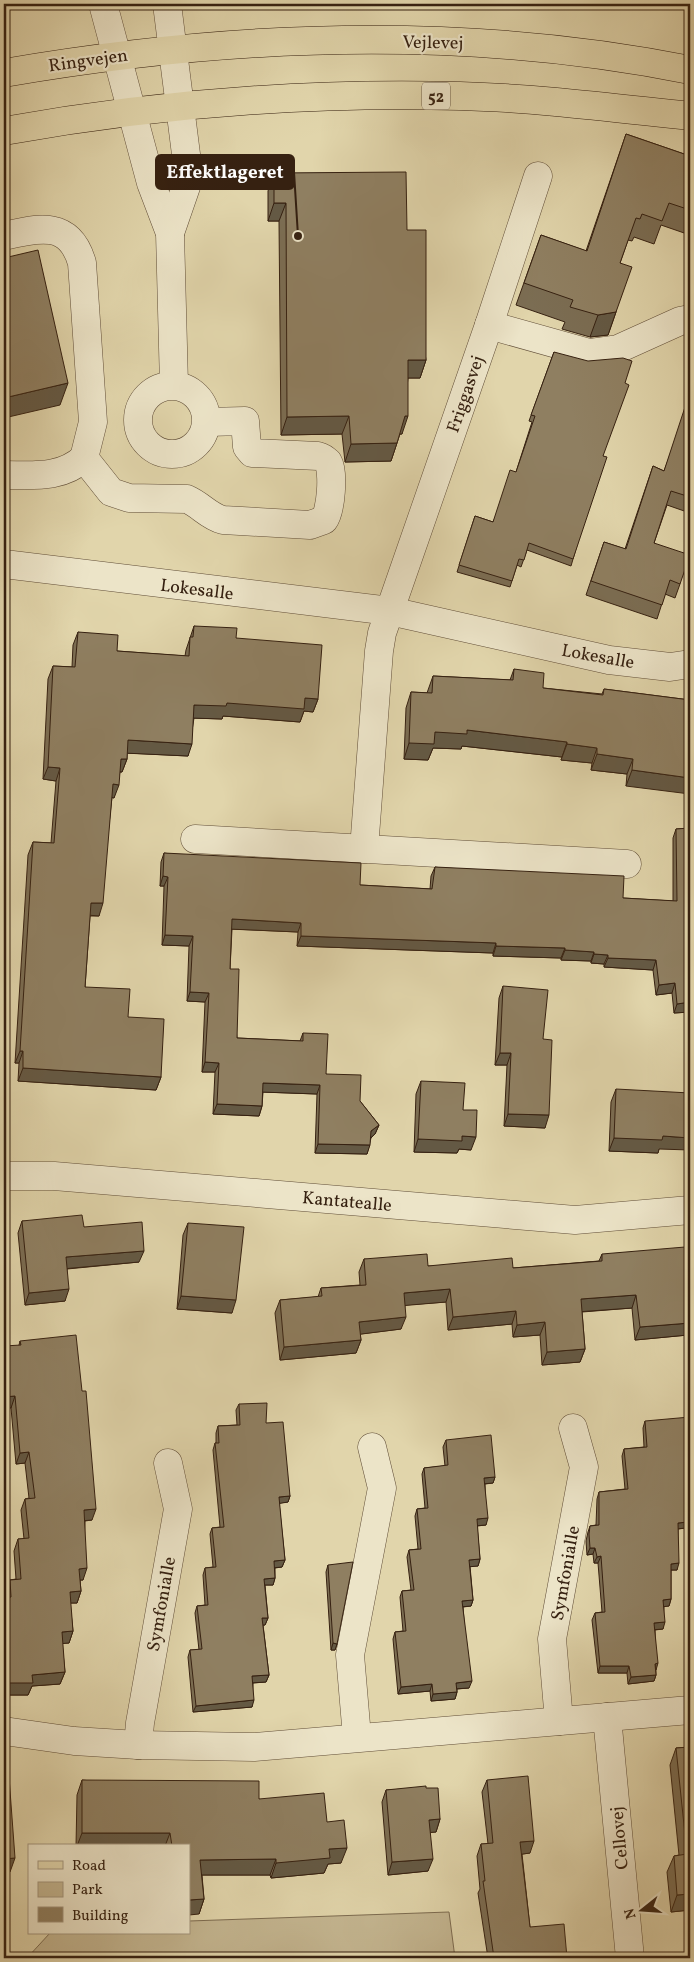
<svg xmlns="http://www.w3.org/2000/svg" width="694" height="1962" font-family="Vollkorn,serif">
  <rect width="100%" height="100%" fill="#e1d5ab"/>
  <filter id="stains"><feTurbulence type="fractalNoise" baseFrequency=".004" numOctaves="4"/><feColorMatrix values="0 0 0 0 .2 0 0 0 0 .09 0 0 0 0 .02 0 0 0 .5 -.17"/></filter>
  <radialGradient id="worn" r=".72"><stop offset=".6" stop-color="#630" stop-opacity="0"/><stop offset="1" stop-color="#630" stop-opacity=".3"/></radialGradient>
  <path fill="#c4b691" stroke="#7d6c51" d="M449,1912L455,1958H27L50,1933H189V1921Z"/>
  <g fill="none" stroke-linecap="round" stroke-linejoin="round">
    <g stroke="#614e38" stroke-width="29">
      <g id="minor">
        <path d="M103,4L151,183L170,233L174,385"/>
        <path d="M167,4L189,178L170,233"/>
        <path d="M4,236C40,227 70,221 82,263L93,422L84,458"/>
        <path d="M489,325L589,353L618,349L680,321L690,319"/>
        <circle cx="172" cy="420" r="34"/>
        <path d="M84,458L111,492L129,498L187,499C201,505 208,516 223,520L310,525L324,520C331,511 334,472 328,462C325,459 322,457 318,456L252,453L247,447L245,421L207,422"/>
        <path d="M4,475C33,475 61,479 84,458"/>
        <path d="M4,564L390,611L609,660L670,667L690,664"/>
        <path d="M195,839L627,864"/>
        <path d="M364,849L379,651L382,633L489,325L538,176"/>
        <path d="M4,1176H54L575,1220L690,1210"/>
        <path d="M607,1717L630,1958"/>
        <path d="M559,1721L552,1639L584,1467L573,1428"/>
        <path d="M4,1731L74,1741L138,1745L254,1747L690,1710"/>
        <path d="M357,1737L350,1655L382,1488L372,1447"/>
        <path d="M138,1745L140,1723L178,1509L168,1463"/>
      </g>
    </g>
    <g stroke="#362111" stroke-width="29">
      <g id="major">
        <path d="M4,73C230,34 465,25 690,70"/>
        <path d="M4,131C154,104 308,92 460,96C537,98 614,108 690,116"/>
      </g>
    </g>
    <use href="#minor" stroke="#ece4c8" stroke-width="28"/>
    <use href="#major" stroke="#e1d5ab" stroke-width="28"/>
  </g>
  <g fill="#7b6d53" stroke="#362111">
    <path d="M626,134L690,156V235L661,225L654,244L634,237L632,241L628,240L620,263L616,312L608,335L590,337L562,329L565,322L516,305L541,235L586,251Z"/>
    <path d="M274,173L407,230L426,360L420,378H408L402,434H400L391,461L345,462L342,434L281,435L279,221H268V191Z"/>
    <path d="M554,352L603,456L571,566L527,550L521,567L517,565L510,587L457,572L475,516L493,522L516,472L532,422L529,421Z"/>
    <path d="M690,402V513L667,505L654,543L680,584L675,598L665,594L657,619L586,595L604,542L625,549L653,466L664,471Z"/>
    <path d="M194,626L236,638L318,699L313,712L304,711L300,722L223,716L222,719L194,718L188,756L127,753V759L122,772H120L114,798L112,797L99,916H90L85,987L128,1017L161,1077L156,1090L18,1081L19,1063H15L28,855L33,842L51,843L56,781L43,779L48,679L53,666L72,667L73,645L78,632L117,651L185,656L186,650Z"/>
    <path d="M514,669L543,688L602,694L604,689L690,700L626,786L627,774L591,770L592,763L561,760L562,757L462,746L461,749L433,748L428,760L404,759L406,708L411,692L427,693L433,676L510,680Z"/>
    <path d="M690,828V1012L674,1013L672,993L656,995L653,970L604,967V964L591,963V961L561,960V958L493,956V953L297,946L298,932L232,929L230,969L237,1038L300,1041L303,1033L326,1074L360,1101L379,1125L375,1134L371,1138L367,1154L315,1153L317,1094L263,1092L262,1106L259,1116L213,1114L215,1072H202L205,1002L187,1001L189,946L162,945L164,886H160L161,862L164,853L360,885L430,889L431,876L435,867L623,898L673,901V838L676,829Z"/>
    <path d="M503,986L543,1039L545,1128L504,1126L507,1065H495L499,998Z"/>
    <path d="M421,1081L471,1150L459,1149L457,1153L414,1152L416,1094Z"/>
    <path d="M616,1089L659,1149L658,1153L609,1151L611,1102Z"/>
    <path d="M22,1221L84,1227L139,1262L67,1269L65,1301L25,1305L18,1233Z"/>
    <path d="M188,1223L232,1313L177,1309L183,1235Z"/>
    <path d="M602,1254L688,1335L635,1340L632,1308L582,1312L585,1349L580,1362L542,1365L540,1335L513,1337L512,1324L448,1330L446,1302L405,1305L401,1329L360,1334L361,1340L356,1353L280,1360L275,1313L280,1300L318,1297L321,1288L360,1285L359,1272L364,1259L428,1266L513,1268L599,1261Z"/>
    <path d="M20,1341L92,1520L85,1521L83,1580H80L81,1591L77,1603H70L73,1631L69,1643H62L65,1672L60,1684L32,1686L28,1695H4V1598H6V1592L10,1580L16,1579L14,1551L18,1539H24L21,1510L25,1499L29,1498L25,1463L16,1464L11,1408L19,1345Z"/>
    <path d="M239,1404L266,1423L290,1496L288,1502L279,1503L285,1560L282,1567L275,1568V1578L273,1585H265L268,1618L265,1625H263L269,1675L266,1682L253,1683L252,1707L193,1712L188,1657L190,1650H199L195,1613L197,1606L205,1605L203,1575L205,1568L213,1567L210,1534L212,1528L220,1527L213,1450L215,1443H216V1433L218,1426L237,1425L236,1410Z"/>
    <path d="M645,1421L690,1486H686V1528L678,1529L677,1570H671V1599L669,1606H664L663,1629L655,1630L656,1675L654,1681L628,1684L627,1673H598L592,1620L595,1613L602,1612L598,1563H594L593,1554L587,1555L586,1541L588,1532L590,1526L596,1525L597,1499L599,1492L625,1489L622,1456L624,1449L644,1447L643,1428Z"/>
    <path d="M446,1440L495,1477L493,1483L485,1484L486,1525L477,1526L480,1559L478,1566H470L473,1600L471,1606L463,1607L469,1688L457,1689V1692L455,1699L431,1701L430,1691L398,1694L393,1639L395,1632L403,1631L400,1597L402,1591L411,1590L407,1557L409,1550L418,1549L415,1516L417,1509L425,1508L422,1474L424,1468L445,1466L443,1447Z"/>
    <path d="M328,1565L337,1644L335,1650H331L326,1572Z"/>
    <path d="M690,1747V1910L671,1912L667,1872L674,1856L679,1855L670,1765L676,1748Z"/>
    <path d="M82,1780L259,1799L327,1822L341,1863L328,1864L324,1873L271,1878L270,1875H202L204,1899L199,1914L189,1846H76L77,1795Z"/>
    <path d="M487,1780L530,1853L522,1854L530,1927L567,1958H488L478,1893L480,1889L477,1856L481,1844H488L482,1792Z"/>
    <path d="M426,1788L440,1819L436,1832H430L428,1871L388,1875L382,1802L386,1790Z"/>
  </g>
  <g fill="#645944" stroke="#362111">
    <path d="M274,203H286L279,221H268Z"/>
    <path d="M616,312L608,335L590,337L598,315Z"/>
    <path d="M408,360H426L420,378H402Z"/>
    <path d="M68,383L60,405L4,418V398Z"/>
    <path d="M349,416L342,434L281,435L287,417Z"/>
    <path d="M405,416H408L402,434H398Z"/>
    <path d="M397,443L391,461L345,462L351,444Z"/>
    <path d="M305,698L318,699L313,712L304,711L300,722L223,716L222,719L190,718L194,705Z"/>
    <path d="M467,730L567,742L562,757L462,746L461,749L433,748L428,760L404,759L409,743L435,732Z"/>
    <path d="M128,740L192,744L188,756L123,753Z"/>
    <path d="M567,744L597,748L592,763L561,760Z"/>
    <path d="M597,754L633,759L627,774L591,770Z"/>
    <path d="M121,759H127L122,772L117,771Z"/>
    <path d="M48,767L60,768L56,781L43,779Z"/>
    <path d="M632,770L690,778V794L626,786Z"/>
    <path d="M113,784L119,785L114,798L109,797Z"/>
    <path d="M163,876L168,877L164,886H160Z"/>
    <path d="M91,903H103L99,916L87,915Z"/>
    <path d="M232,919L301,923L298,932L228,929Z"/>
    <path d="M165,935L193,936L189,946L162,945Z"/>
    <path d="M301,936L496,943L493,953L297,946Z"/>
    <path d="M496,946L565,948L561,958L493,956Z"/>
    <path d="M565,950L594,952L591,961L561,960Z"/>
    <path d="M594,954L608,955L604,964L591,963Z"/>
    <path d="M608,958L656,960L653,970L604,967Z"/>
    <path d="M675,983L672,993L656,995L659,985Z"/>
    <path d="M190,992L209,993L205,1002L187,1001Z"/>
    <path d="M690,1002V1012L674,1013L677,1004Z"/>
    <path d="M20,1051H23L19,1063H15Z"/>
    <path d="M500,1053H511L507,1065H495Z"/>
    <path d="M205,1062L219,1063L215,1072H202Z"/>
    <path d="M23,1068L161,1077L156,1090L18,1081Z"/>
    <path d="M263,1083L320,1085L317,1094L260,1092Z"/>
    <path d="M217,1104L262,1106L259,1116L213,1114Z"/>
    <path d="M508,1114L549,1115L545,1128L504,1126Z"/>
    <path d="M379,1125L375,1134L367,1141L371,1131Z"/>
    <path d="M462,1136L476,1137L471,1150L459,1149L457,1153L414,1152L418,1139Z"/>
    <path d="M663,1136L690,1138V1150L659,1149L658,1153L609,1151L614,1138Z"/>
    <path d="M318,1144L370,1145L367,1154L315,1153Z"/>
    <path d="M144,1251L139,1262L62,1269L66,1257Z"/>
    <path d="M69,1289L65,1301L25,1305L29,1293Z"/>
    <path d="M450,1289L446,1302L399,1306L404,1293Z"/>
    <path d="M636,1295L632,1308L576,1312L581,1299Z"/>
    <path d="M181,1296L236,1300L232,1313L177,1309Z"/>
    <path d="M516,1311L512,1324L448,1330L453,1317Z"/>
    <path d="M406,1317L401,1329L354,1335L359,1322Z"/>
    <path d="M545,1322L540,1335L513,1337L517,1325Z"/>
    <path d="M690,1323V1328L688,1335L635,1340L640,1327Z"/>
    <path d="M361,1340L356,1353L280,1360L284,1347Z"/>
    <path d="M585,1349L580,1362L542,1365L547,1352Z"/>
    <path d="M15,1396L11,1408H4V1397Z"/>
    <path d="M29,1452L25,1463L16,1464L20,1453Z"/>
    <path d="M495,1477L493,1483L482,1484L484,1478Z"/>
    <path d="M690,1479V1486H683L685,1480Z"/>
    <path d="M290,1496L288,1502L276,1504L279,1497Z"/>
    <path d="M96,1509L92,1520L80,1521L84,1510Z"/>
    <path d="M488,1518L486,1525L474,1526L477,1519Z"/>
    <path d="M688,1522L686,1528L676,1529L678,1523Z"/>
    <path d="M590,1548H595L593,1554L587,1555Z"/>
    <path d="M601,1556L598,1563H594L597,1557Z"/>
    <path d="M480,1559L478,1566L467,1567L469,1560Z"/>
    <path d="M285,1560L282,1567L272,1568L274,1561Z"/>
    <path d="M679,1563L677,1570H668L671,1564Z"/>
    <path d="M87,1568L83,1580H74L79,1569Z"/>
    <path d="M275,1578L273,1585H262L264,1579Z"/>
    <path d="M81,1591L77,1603H65L70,1592Z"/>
    <path d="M671,1599L669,1606L661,1607L663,1600Z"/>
    <path d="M473,1600L471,1606L460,1607L462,1601Z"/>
    <path d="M262,1618H268L265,1625H259Z"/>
    <path d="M665,1622L663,1629L651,1630L654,1623Z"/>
    <path d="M73,1631L69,1643L57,1644L62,1632Z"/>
    <path d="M333,1643L337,1644L335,1650H331Z"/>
    <path d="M658,1663L656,1670L655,1664Z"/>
    <path d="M600,1666H629L627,1673H598Z"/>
    <path d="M65,1672L60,1684L32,1686L28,1695H4V1683L32,1675Z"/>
    <path d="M269,1675L266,1682L250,1683L252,1676Z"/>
    <path d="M656,1675L654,1681L628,1684L631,1677Z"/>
    <path d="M472,1681L469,1688L454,1689L456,1683Z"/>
    <path d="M432,1684L430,1691L398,1694L401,1687Z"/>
    <path d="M457,1692L455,1699L431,1701L433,1694Z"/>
    <path d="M254,1700L252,1707L193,1712L196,1706Z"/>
    <path d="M440,1819L436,1832L425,1833L429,1820Z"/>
    <path d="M82,1833H170L165,1846H77Z"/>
    <path d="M534,1841L530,1853L516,1855L520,1842Z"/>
    <path d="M347,1848L341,1863L328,1864L324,1873L271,1878L276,1863L329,1849Z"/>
    <path d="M15,1858L10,1872L4,1873V1859Z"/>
    <path d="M276,1859L270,1875H195L200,1860Z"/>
    <path d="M433,1859L428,1871L388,1875L392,1862Z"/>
    <path d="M690,1894V1910L671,1912L677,1895Z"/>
    <path d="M204,1899L199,1914L189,1915V1900Z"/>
  </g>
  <g fill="#8f7f61" stroke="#362111">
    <path d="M626,134L690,156V210L669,203L662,221L642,214L640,219L636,218L620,263L632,267L616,312L598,315L570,307L573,300L524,283L541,235L587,251Z"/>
    <path d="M406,172L407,230H426V360H408V416H405L397,443L351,444L349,416L287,417L286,203H274V173Z"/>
    <path d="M38,250L68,383L4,398V258Z"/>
    <path d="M554,352L588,361L623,358L632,361L625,383L629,385L603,456L607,457L573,559L529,543L524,560L519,559L512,581L459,565L475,516L493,522L510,470L516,472L535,416L531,415Z"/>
    <path d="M687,401L690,402V497L671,491L654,543L690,555L680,584L670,580L662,605L591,581L604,542L626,549L653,466L664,471Z"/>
    <path d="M194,626L237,628L236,638L322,645L318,699L305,698L304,709L227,703L226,706L194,705L192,744L128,740L127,759H121L119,785L113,784L103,903H91L85,987L130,989L128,1017L164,1019L161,1077L23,1068V1051H20L33,842L54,843L60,768L48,767L53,666L75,667L78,632L118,635L117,651L189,656L190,637H193Z"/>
    <path d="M514,669L544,673L543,688L603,695L604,689L690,700V778L632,770L633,759L597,754V748L567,744V742L467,730V734L435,732L434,744L409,743L411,692L432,693L433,676L513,680Z"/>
    <path d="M690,828V1002L677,1004L675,983L659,985L656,960L608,958V955L594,954V952L565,950V948L496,946V943L301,936V923L232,919L230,969H239L237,1038L303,1041V1033L328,1034L326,1074L361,1075L360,1101L379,1125L371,1131L370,1145L318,1144L320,1085L263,1083L262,1106L217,1104L219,1063L205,1062L209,993L190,992L193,936L165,935L168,877L163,876L164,853L361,863L360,885L432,889L435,867L624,876L623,898L677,901L676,829Z"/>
    <path d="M503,986L548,990L543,1039L552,1040L549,1115L508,1114L511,1053H500Z"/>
    <path d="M421,1081L465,1083L463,1110H477L476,1137L462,1136V1141L418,1139Z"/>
    <path d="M616,1089L690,1093V1138L663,1136L662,1140L614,1138Z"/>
    <path d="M82,1215L84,1227L142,1222L144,1251L66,1257L69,1289L29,1293L22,1221Z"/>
    <path d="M188,1223L244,1227L236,1300L181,1296Z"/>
    <path d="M685,1247L690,1302V1323L640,1327L636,1295L581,1299L585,1349L547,1352L545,1322L517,1325L516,1311L453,1317L450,1289L404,1293L406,1317L359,1322L361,1340L284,1347L280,1300L322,1296L321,1288L366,1285L364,1259L427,1254L428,1266L512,1258L513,1268L602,1261V1254Z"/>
    <path d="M76,1335L82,1391H86L96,1509L84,1510L87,1568L79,1569L81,1591L70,1592L73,1631L62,1632L65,1672L32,1675L33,1683H4V1661H6L4,1641V1598L11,1597L10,1580L21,1579L18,1539L29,1538L25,1499L35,1498L29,1452L20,1453L15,1396L4,1397V1346L21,1345L20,1341Z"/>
    <path d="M267,1403L266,1423L283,1422L290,1496L279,1497L285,1560L274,1561L275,1578L264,1579L268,1618H262L269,1675L252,1676L254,1700L196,1706L190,1650L202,1649L197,1606L208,1605L205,1568L216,1567L212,1528L224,1527L215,1443H219L218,1426L240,1425L239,1404Z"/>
    <path d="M690,1417V1479L685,1480L688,1522L678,1523L679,1563L671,1564V1599L663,1600L665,1622L654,1623L658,1663L655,1664L656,1675L631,1677L629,1666H600L595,1613L605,1612L601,1556L597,1557L595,1548H590L589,1534L590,1526L599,1525V1492L628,1489L624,1449L647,1447L645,1421Z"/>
    <path d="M491,1435L495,1477L484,1478L488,1518L477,1519L480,1559L469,1560L473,1600L462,1601L472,1681L456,1683L457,1692L433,1694L432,1684L401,1687L395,1632L406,1631L402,1591L414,1590L409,1550L421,1549L417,1509L428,1508L424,1468L448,1465L446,1440Z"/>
    <path d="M353,1562L337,1644L333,1643L328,1565Z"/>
    <path d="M690,1747V1894L677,1895L674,1856L687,1854L676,1748Z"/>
    <path d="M528,1776L534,1841L520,1842L530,1927L564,1924L567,1958H494L483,1881H485L481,1844L493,1843L487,1780Z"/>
    <path d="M4,1777H9L15,1858L4,1859Z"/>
    <path d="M82,1780L259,1781V1799L324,1793L327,1822L344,1820L347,1848L329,1849L330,1858L276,1863V1859L200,1860L204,1899L189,1900V1846H172L170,1833H82Z"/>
    <path d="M426,1786V1788H438L440,1819L429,1820L433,1859L392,1862L386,1790Z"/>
    <path d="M16,1953L22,1958H10Z"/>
  </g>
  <g text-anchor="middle" stroke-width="4.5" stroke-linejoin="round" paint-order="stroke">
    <rect fill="#ece4c8" stroke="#6d5c48" stroke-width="1" x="422" y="82.5" width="28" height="27" rx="4"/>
    <g font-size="16" font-weight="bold" fill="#362111">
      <text x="436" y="102">52</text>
    </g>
    <g font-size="18" fill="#362111" stroke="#ece4c8">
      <text transform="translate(433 42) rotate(1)" y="6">Vejlevej</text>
      <text transform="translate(88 60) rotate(-8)" y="6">Ringvejen</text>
      <text transform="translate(465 394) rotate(-71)" y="6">Friggasvej</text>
      <text transform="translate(197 589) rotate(7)" y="6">Lokesalle</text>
      <text transform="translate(598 656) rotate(10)" y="6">Lokesalle</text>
      <text transform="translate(347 1201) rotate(5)" y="6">Kantatealle</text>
      <text transform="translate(565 1573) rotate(-80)" y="6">Symfonialle</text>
      <text transform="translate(161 1604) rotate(-80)" y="6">Symfonialle</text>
      <text transform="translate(619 1838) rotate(-95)" y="6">Cellovej</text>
    </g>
  </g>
  <path fill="none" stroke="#362111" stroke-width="2" d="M298 236L294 172"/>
  <circle fill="#362111" stroke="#ece4c8" stroke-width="2" cx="298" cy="236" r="5"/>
  <rect fill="#362111" stroke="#362111" stroke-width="2" x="156" y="155" width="138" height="34" rx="5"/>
  <g font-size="19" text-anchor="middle" font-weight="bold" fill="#fff">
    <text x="225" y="178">Effektlageret</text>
  </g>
  <rect width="694" height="1962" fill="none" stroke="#e1d5ab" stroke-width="20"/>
  <rect x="5" y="5" width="684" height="1952" fill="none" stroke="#362111" stroke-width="2.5"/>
  <rect x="10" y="10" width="674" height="1942" fill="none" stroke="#362111"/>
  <rect x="28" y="1844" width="162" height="90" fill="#ece4c8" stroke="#a3967f"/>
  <rect x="38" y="1861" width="25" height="8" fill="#e1d5ab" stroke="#a3967f"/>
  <text x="72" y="1870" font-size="15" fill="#362111">Road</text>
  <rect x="38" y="1882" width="25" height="15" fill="#c4b691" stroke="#a3967f"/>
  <text x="72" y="1894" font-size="15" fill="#362111">Park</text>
  <rect x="38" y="1907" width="25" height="15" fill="#8f7f61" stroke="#a3967f"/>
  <text x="72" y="1920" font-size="15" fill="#362111">Building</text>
  <g transform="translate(642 1910) rotate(253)" stroke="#ece4c8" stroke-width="4" paint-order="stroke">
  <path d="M0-4L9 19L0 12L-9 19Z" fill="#362111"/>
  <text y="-8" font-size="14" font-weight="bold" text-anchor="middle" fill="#362111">N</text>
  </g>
  <rect width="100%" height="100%" filter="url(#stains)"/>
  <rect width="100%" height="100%" fill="url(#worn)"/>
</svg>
